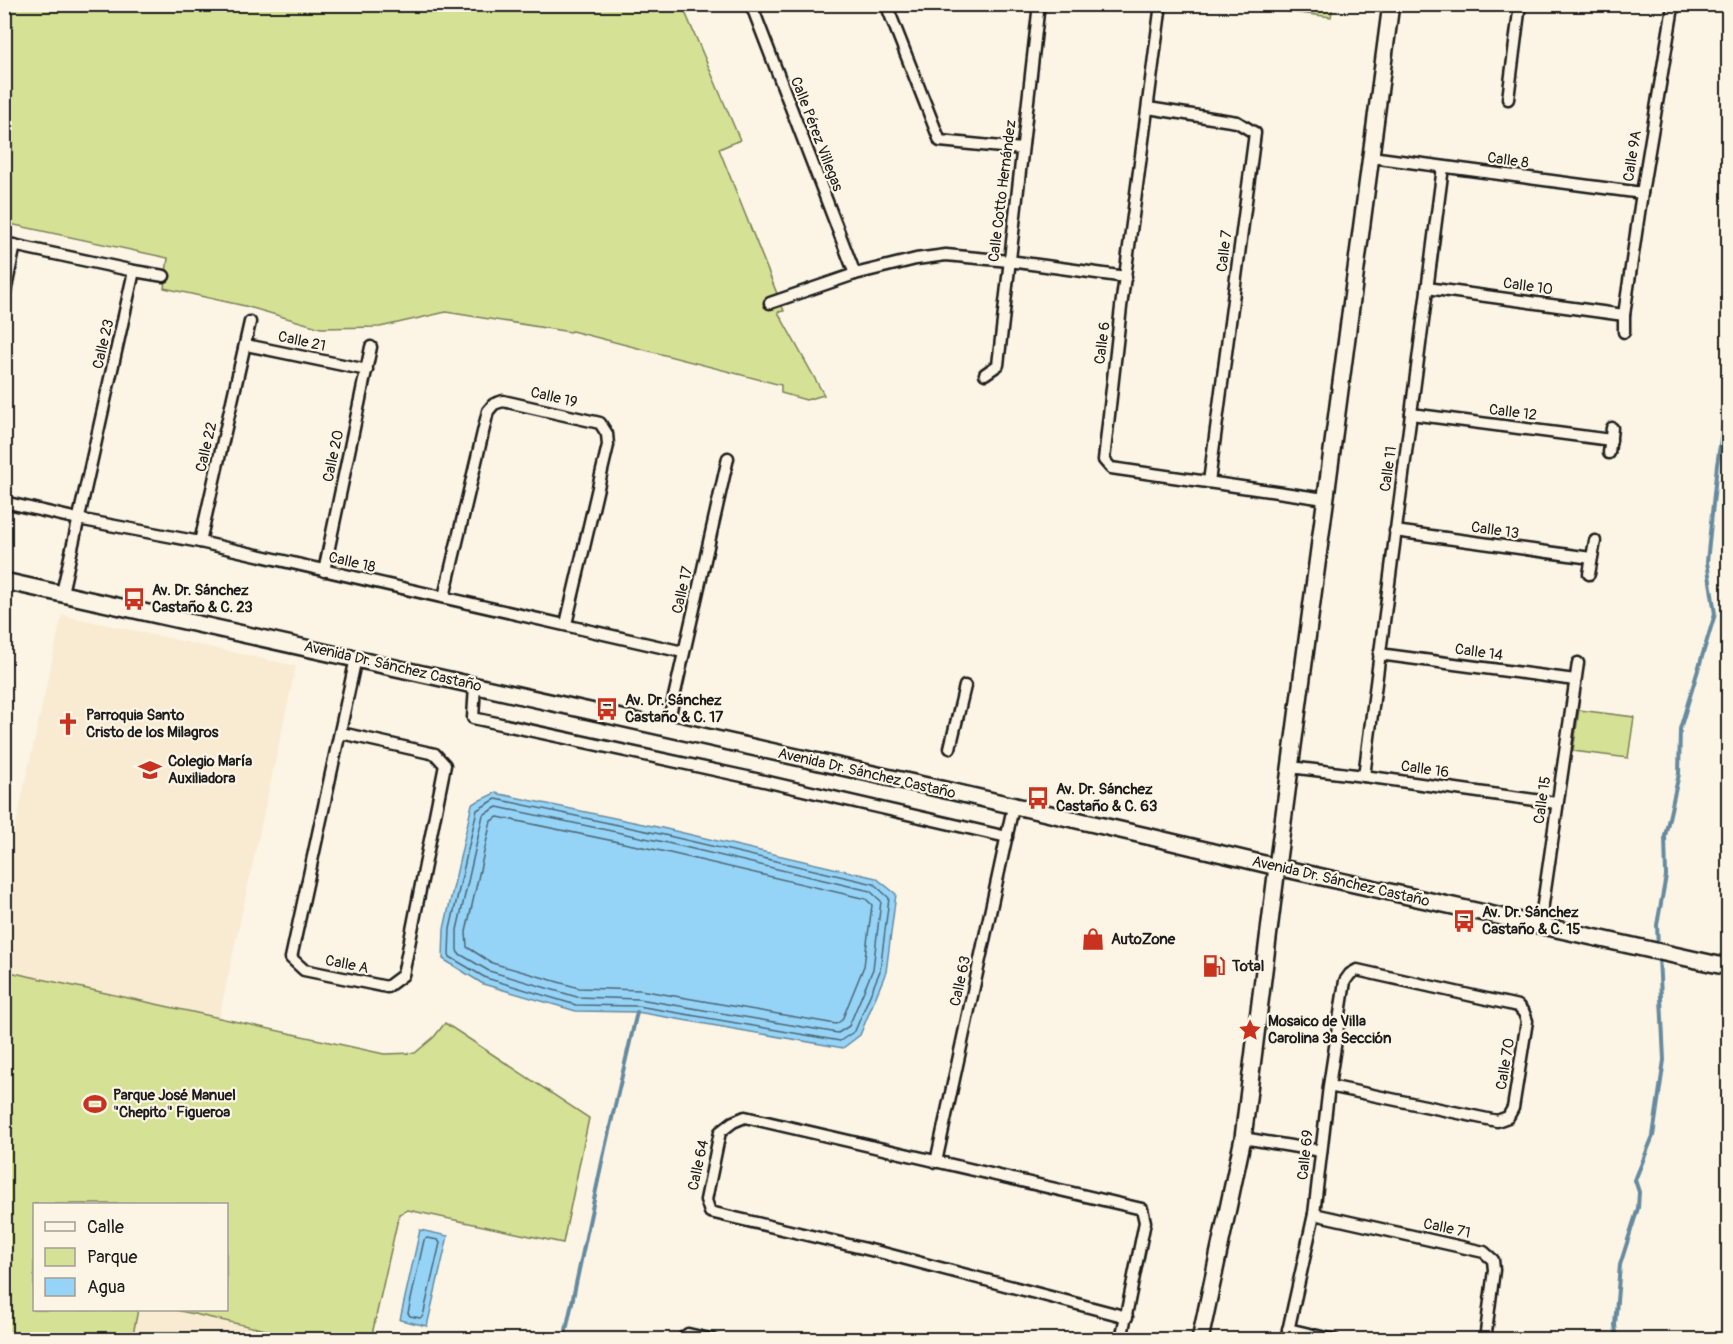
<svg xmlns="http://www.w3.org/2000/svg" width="1733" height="1344" font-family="Pangolin,sans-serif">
  <rect width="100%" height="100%" fill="#fcf5e5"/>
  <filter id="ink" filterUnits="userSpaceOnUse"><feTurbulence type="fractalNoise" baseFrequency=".0167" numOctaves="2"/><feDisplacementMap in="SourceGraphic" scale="12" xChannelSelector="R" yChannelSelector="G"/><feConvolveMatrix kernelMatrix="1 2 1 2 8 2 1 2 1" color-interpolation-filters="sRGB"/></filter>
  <g filter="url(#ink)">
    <g fill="#f8ebd1">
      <path d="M62,615L296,666L219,1018L5,971V873Z"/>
      <path d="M138,1310H176L306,1339L132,1340Z"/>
    </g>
    <g fill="#d5e194" stroke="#787e58" stroke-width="1.5">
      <path d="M9,5H682L740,140L719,149L784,311L778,312L824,395L806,400L781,393V385L572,331L570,332L446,312L380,327L321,328L245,306L164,288L168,258L5,223L4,16Z"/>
      <path d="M1276,5V4L1333,5L1331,17L1276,10Z"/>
      <path d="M1579,710L1634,717L1628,758L1573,751Z"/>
      <path d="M5,971L384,1054L415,1053L434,1037L445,1023L589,1118L563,1243L408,1210L399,1214L371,1339H306L176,1310H226V1204H34V1310H138L132,1339H5Z"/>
    </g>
    <g fill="#96d4f7" stroke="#658a9f" stroke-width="1.5">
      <path d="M495,793L662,828L876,878L896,894L886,972L860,1035L843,1048L637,1012L576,1011L483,984L443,959L444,929L472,804Z"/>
      <path d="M420,1230L448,1236L427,1326L400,1320Z"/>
    </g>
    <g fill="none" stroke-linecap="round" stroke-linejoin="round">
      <g stroke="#4d6674" stroke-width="1.5">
        <path d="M496,799L660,834L874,884L889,898L880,971L855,1031L840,1041L638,1006L576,1005L486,978L450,957L449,954L450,929L477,810Z"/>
        <path d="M497,807L659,841L870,891L881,901L873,969L849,1026L838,1033L639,999L577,997L489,971L458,953L457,950V930L483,815Z"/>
        <path d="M498,817L657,850L866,899L872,905L864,966L842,1020L836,1024L640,990L579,988L492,963L467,947L466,932L491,821Z"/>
        <path d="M427,1238L438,1240L440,1243L423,1316L420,1318L410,1316L408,1313L424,1240Z"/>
      </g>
      <g stroke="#658a9f" stroke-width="4">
        <path d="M1658,948L1657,925L1666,876L1665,836L1679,774L1680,729L1715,614L1707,562L1717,465L1728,392"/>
        <path d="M564,1340L605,1148L637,1012"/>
        <path d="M1617,1340L1615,1325L1620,1265L1638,1208L1639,1192L1635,1180L1653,1136L1664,1060L1659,956"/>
      </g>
      <g stroke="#1c1c1c" stroke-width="15">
        <g id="street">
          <path d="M751,4L855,274"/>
          <path d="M886,4L940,141L1022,149"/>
          <path d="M1161,4L1121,307L1104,460L1111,468L1325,499"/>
          <path d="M1508,99L1520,4"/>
          <path d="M1148,108L1237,122L1255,133L1209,482"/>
          <path d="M1371,157L1642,193"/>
          <path d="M4,243L134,271L164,276"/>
          <path d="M1427,288L1624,315"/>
          <path d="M4,297L15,245"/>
          <path d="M770,303L855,274L916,259L946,255L1009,261L1126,277"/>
          <path d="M1624,332V315L1642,193L1673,7L1670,4"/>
          <path d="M246,345L367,370"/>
          <path d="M985,374L998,365L1039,4"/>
          <path d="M1411,414L1611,440"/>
          <path d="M1609,453L1612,428"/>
          <path d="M4,502L78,519L200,542L683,652"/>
          <path d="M1395,531L1591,558"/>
          <path d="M200,542L250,322"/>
          <path d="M324,571L371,347"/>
          <path d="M1589,574L1595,541"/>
          <path d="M62,593L134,271"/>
          <path d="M444,597L488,411L494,404L503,401L600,423L607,434L608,445L566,624"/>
          <path d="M1379,654L1575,680"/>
          <path d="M475,685L473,718L747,777L1007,837"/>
          <path d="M667,728L728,458"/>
          <path d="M341,733L435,754L445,765L403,975L387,987L304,970L291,958L356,658"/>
          <path d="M950,748L965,686"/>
          <path d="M1290,767L1364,776L1556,803"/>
          <path d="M1364,776L1443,167"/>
          <path d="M1540,925L1578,663"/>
          <path d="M1243,1138L1321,1151"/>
          <path d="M936,1162L1013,807"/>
          <path d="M1314,1214L1484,1252L1493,1260L1494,1270L1485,1340"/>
          <path d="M1288,1329L1335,1340"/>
          <path d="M681,1340L688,1334L714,1340"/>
          <path d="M1121,1340L1145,1222L1142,1209L745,1117L733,1122L720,1132L706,1200L710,1212L883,1253L1127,1317"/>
          <path d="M1286,1340L1314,1214L1329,1086L1345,981L1350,974L1357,970L1518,1006L1524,1013L1527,1021L1513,1108L1508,1117L1497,1121L1329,1086"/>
        </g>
      </g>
      <g stroke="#1c1c1c" stroke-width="20">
        <g id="secondary">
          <path d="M4,581L932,787L1151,837L1277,867L1728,967"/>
          <path d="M1200,1340L1243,1138L1277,867L1391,4"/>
        </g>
      </g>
      <use href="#street" stroke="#fcf5e5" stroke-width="10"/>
      <use href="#secondary" stroke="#fcf5e5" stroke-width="15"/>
    </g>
  </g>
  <defs>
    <g id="bus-bare" transform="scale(1.8)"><path d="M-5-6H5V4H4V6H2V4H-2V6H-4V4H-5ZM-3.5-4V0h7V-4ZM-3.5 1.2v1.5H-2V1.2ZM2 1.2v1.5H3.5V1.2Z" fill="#c8321e" stroke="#fcf5e5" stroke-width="2.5" paint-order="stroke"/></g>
    <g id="church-bare" transform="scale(1.8)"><path d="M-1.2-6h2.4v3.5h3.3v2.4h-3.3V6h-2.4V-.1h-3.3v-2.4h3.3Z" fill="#c8321e" stroke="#fcf5e5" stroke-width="2.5" paint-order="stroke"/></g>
    <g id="school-bare" transform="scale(1.8)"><path d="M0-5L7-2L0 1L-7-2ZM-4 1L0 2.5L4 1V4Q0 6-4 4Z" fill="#c8321e" stroke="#fcf5e5" stroke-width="2.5" paint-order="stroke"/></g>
    <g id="shop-bare" transform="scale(1.8)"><path d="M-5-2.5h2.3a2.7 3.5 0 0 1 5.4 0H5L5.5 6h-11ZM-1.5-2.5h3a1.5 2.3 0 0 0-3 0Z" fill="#c8321e" stroke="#fcf5e5" stroke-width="2.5" paint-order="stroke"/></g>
    <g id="fuel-bare" transform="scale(1.8)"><path d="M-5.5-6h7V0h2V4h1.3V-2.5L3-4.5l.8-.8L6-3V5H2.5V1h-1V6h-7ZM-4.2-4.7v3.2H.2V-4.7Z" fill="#c8321e" stroke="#fcf5e5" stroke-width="2.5" paint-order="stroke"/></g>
    <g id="sight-bare" transform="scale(1.8)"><path d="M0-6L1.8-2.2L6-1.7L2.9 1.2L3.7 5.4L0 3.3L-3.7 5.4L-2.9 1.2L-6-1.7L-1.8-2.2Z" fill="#c8321e" stroke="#fcf5e5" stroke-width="2.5" paint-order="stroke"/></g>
    <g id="stadium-bare" transform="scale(1.8)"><path d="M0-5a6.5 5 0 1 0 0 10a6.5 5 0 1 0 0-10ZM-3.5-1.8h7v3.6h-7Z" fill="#c8321e" stroke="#fcf5e5" stroke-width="2.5" paint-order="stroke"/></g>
  </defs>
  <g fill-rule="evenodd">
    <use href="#bus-bare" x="134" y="599"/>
    <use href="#bus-bare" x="607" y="709"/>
    <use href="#church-bare" x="68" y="724"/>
    <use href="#school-bare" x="150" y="770"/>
    <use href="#bus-bare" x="1038" y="798"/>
    <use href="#bus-bare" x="1464" y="921"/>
    <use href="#shop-bare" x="1093" y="939"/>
    <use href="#fuel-bare" x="1214" y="966"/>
    <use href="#sight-bare" x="1250" y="1030"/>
    <use href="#stadium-bare" x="95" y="1104"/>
  </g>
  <g text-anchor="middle" stroke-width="4.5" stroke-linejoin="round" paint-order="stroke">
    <g font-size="15" fill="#1c1c1c" stroke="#fcf5e5">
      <text transform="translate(817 134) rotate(69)" y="5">Calle Pérez Villegas</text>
      <text transform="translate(1632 156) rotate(-81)" y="5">Calle 9A</text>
      <text transform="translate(1508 160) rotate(8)" y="5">Calle 8</text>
      <text transform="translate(1002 191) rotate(-83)" y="5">Calle Cotto Hernández</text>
      <text transform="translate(1224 251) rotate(-83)" y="5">Calle 7</text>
      <text transform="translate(1528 286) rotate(8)" y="5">Calle 10</text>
      <text transform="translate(302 341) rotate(12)" y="5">Calle 21</text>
      <text transform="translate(1102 343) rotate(-83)" y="5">Calle 6</text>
      <text transform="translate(103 344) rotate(-77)" y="5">Calle 23</text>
      <text transform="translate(554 397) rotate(13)" y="5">Calle 19</text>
      <text transform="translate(1513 412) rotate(7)" y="5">Calle 12</text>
      <text transform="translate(206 447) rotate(-77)" y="5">Calle 22</text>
      <text transform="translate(333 456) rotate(-78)" y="5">Calle 20</text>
      <text transform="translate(1388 469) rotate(-82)" y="5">Calle 11</text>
      <text transform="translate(1495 530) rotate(8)" y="5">Calle 13</text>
      <text transform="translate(352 562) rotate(13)" y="5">Calle 18</text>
      <text transform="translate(682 590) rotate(-77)" y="5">Calle 17</text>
      <text transform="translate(1479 652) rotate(8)" y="5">Calle 14</text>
      <text transform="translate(393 666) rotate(13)" y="5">Avenida Dr. Sánchez Castaño</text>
      <text transform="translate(1425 769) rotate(8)" y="5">Calle 16</text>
      <text transform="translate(867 773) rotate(13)" y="5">Avenida Dr. Sánchez Castaño</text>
      <text transform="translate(1542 800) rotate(-82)" y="5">Calle 15</text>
      <text transform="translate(1341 881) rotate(13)" y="5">Avenida Dr. Sánchez Castaño</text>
      <text transform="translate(347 964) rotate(11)" y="5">Calle A</text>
      <text transform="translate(960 981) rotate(-78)" y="5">Calle 63</text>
      <text transform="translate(1505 1064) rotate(-81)" y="5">Calle 70</text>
      <text transform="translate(1305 1155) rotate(-84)" y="5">Calle 69</text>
      <text transform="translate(698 1165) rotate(-78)" y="5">Calle 64</text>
      <text transform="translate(1447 1228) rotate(12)" y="5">Calle 71</text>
    </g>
    <g font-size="15" font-weight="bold" fill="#1c1c1c" stroke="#fcf5e5" text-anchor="start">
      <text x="152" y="595">Av. Dr. Sánchez<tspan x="152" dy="17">Castaño &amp; C. 23</tspan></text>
      <text x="625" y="705">Av. Dr. Sánchez<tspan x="625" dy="17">Castaño &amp; C. 17</tspan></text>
      <text x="86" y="720">Parroquia Santo<tspan x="86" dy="17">Cristo de los Milagros</tspan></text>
      <text x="168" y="766">Colegio María<tspan x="168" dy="17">Auxiliadora</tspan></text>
      <text x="1056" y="794">Av. Dr. Sánchez<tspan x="1056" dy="17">Castaño &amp; C. 63</tspan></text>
      <text x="1482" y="917">Av. Dr. Sánchez<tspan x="1482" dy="17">Castaño &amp; C. 15</tspan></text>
      <text x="1111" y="944">AutoZone</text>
      <text x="1232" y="971">Total</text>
      <text x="1268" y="1026">Mosaico de Villa<tspan x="1268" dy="17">Carolina 3ª Sección</tspan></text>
      <text x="113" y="1100">Parque José Manuel<tspan x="113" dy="17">"Chepito" Figueroa</tspan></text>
    </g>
  </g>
  <rect width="1733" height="1344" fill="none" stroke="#fcf5e5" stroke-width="24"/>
  <rect x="12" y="12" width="1709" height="1320" fill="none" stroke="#1c1c1c" stroke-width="2" filter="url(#ink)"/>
  <rect x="33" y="1203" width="195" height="108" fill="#fcf5e5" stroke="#a29e95" stroke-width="1.5"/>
  <rect x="45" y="1222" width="30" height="9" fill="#fcf5e5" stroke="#a29e95" stroke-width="1.5"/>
  <text x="87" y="1233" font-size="18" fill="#1c1c1c">Calle</text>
  <rect x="45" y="1248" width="30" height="18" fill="#d5e194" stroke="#a29e95" stroke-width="1.5"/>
  <text x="87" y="1263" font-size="18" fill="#1c1c1c">Parque</text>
  <rect x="45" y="1278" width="30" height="18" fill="#96d4f7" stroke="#a29e95" stroke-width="1.5"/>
  <text x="87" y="1293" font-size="18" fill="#1c1c1c">Agua</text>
</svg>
